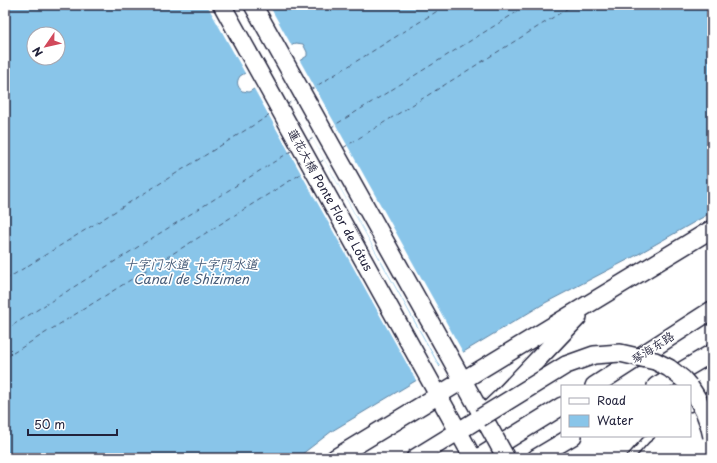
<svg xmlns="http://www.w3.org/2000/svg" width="717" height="463" font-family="'Playpen Sans','LXGW WenKai TC',sans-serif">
  <rect width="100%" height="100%" fill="#fff"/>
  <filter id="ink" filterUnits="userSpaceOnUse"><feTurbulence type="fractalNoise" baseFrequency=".025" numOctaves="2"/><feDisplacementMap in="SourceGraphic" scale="8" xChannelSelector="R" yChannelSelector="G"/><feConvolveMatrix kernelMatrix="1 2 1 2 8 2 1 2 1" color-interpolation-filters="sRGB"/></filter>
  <g filter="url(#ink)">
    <path fill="#89c5e9" stroke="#6084a3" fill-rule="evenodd" d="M5,5H712V212L635,256L545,303L332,431L297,458H5ZM34,34H58V58H34ZM296,43L303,44L307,52V56L304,58L249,92L242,91C237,86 236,82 240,76Z"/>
    <g fill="#fff">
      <path d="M207,5H269L293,48L246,75Z"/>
      <path d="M299,59L464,354L441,368L290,98L440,368L417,382L253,87Z"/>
    </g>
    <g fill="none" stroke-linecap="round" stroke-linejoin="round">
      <g stroke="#465b78" stroke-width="1" stroke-dasharray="5 4" stroke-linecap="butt">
        <path d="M310,90L447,5"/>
        <path d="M286,105L297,98"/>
        <path d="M330,128L528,5"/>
        <path d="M308,141L317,136"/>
        <path d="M343,148L573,5"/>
        <path d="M319,163L328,157"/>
        <path d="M5,280L273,113"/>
        <path d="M5,330L293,150"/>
        <path d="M5,358L304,172"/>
      </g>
      <g stroke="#22223b" stroke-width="9">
        <g id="lane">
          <path d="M690,408L712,392"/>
          <path d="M630,458L646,440L651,436"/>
        </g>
      </g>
      <g stroke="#22223b" stroke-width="20">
        <g id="secondary">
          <path d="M222,5L473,458"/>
          <path d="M253,5L495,438"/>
          <path d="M594,386L712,310"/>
          <path d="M656,386L712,353"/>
          <path d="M335,458L712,229"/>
          <path d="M415,458L480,418L501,398L578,317"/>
          <path d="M478,458L562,406"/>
          <path d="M536,458L573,436"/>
        </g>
      </g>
      <use href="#lane" stroke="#fff" stroke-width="6"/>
      <use href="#secondary" stroke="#fff" stroke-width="17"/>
      <g stroke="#22223b" stroke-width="20" stroke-linecap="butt">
        <g id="secondary-bridge">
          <path d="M690,387C701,403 709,418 712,437"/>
          <path d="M480,418L566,365L594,355L620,353L655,361L669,368L683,379L689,386"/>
          <path d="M495,438L506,458"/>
        </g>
      </g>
      <use href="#secondary-bridge" stroke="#fff" stroke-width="17"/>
    </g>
  </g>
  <g text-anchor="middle" stroke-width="3.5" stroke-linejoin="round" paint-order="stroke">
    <g font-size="12" fill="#22223b" stroke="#fff">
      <text transform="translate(330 200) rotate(61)" y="4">蓮花大橋 Ponte Flor de Lótus</text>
      <text transform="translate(653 348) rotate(-33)" y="4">琴海东路</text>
    </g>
    <g font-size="13" font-style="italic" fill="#465b78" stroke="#fff">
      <text x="191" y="269">十字门水道 十字門水道<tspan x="191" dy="15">Canal de Shizimen</tspan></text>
    </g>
  </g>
  <rect width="717" height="463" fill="none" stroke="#fff" stroke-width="20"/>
  <rect x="10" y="10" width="697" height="443" fill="none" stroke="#22223b" stroke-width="1.5" filter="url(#ink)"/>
  <rect x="561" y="385" width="130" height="52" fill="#ffffff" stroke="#a7a7b1"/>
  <rect x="569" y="398" width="20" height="6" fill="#ffffff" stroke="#a7a7b1"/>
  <text x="597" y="405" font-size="12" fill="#22223b">Road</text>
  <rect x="569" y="415" width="20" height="12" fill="#89c5e9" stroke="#a7a7b1"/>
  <text x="597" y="425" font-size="12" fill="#22223b">Water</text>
  <g transform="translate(46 46) rotate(236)"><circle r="19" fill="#ffffff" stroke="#a7a7b1"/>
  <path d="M0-3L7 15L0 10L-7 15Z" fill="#d1495b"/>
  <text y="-6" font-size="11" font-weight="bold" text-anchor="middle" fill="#22223b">N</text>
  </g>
  <path d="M28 429v6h89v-6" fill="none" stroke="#22223b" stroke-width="2"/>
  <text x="34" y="429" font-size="12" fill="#22223b" stroke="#ffffff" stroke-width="3" paint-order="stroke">50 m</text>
</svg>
